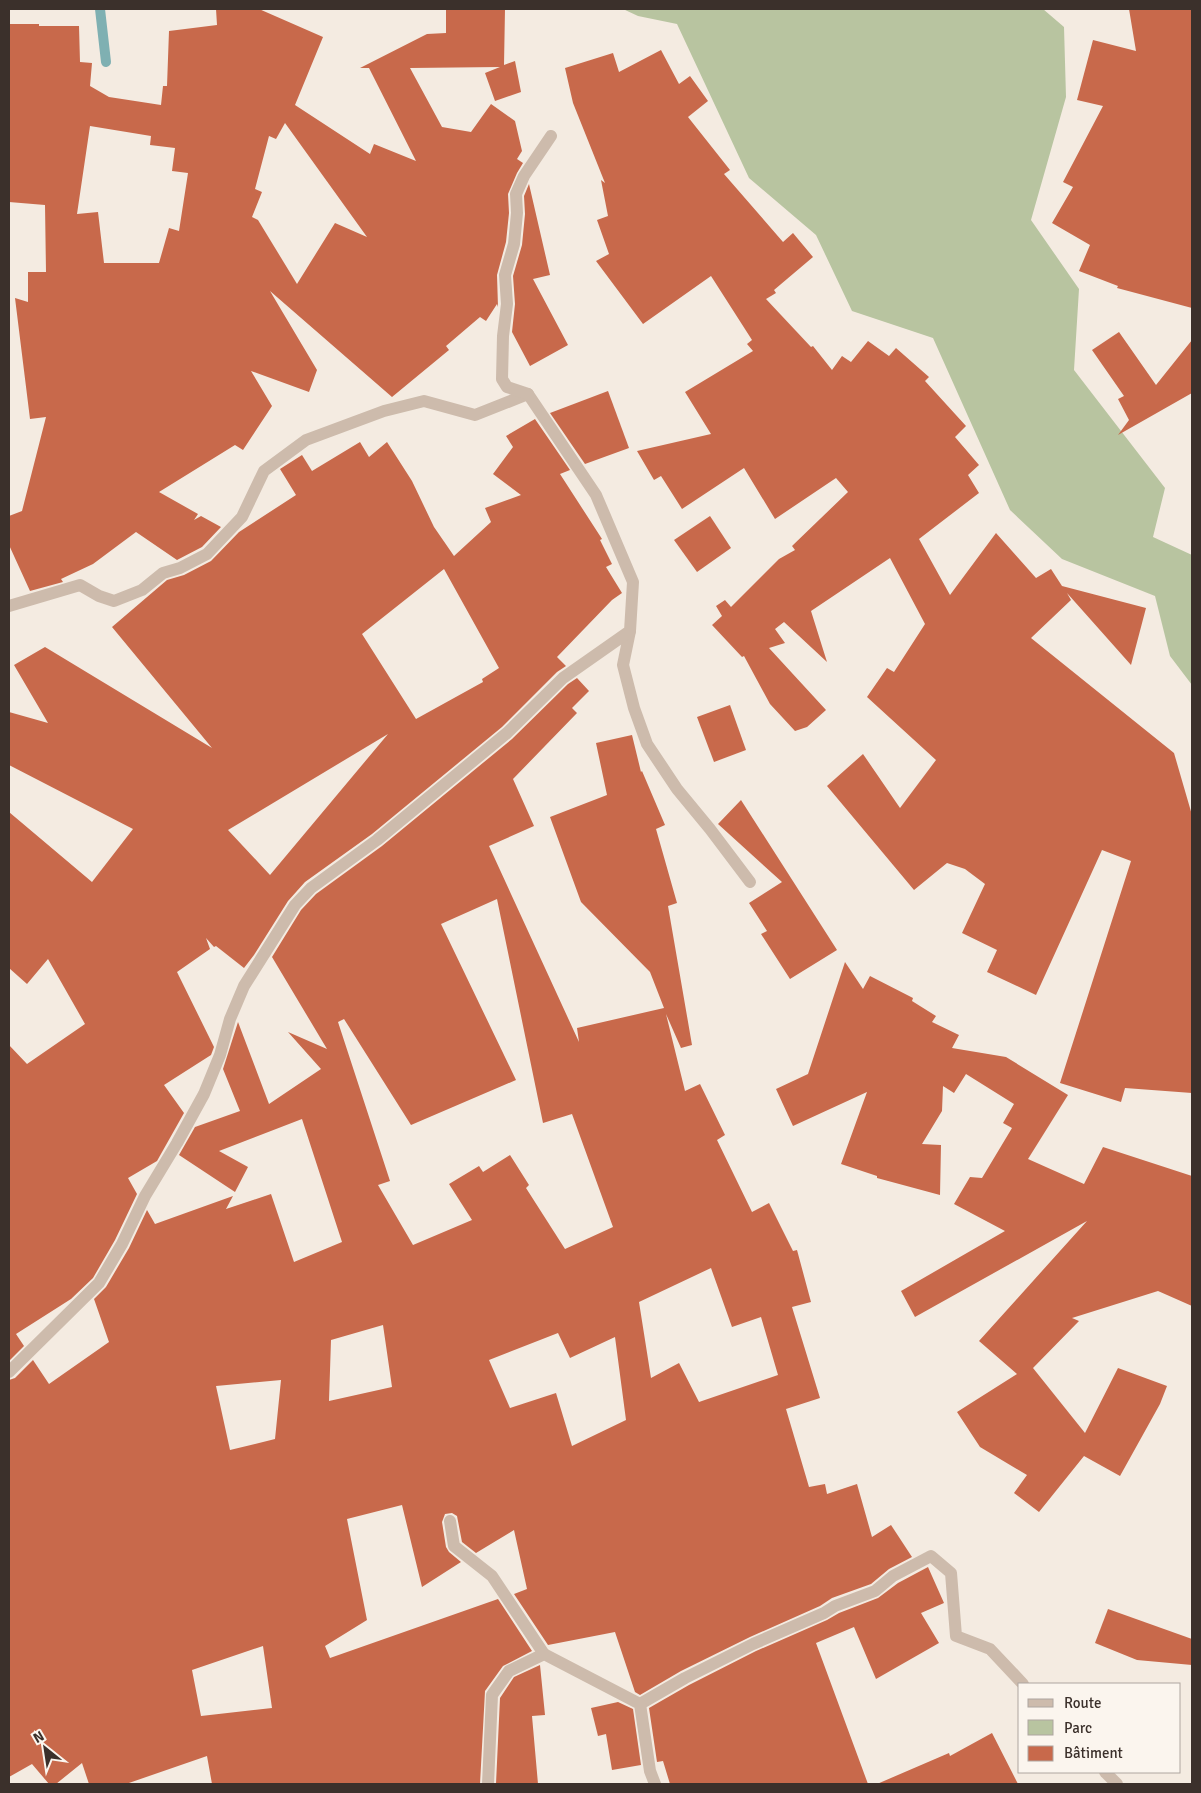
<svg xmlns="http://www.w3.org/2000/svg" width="1201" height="1793" font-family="Signika,sans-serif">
  <rect width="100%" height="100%" fill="#f4ebe1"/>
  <path fill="#b8c4a0" d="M623,9H1043L1064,27L1066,97L1031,220L1079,289L1074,370L1165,488L1153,537L1192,555V685L1170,656L1155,596L1062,559L1010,510L933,338L852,311L816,235L749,178L677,24L638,16Z"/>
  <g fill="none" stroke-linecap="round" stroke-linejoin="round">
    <path stroke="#7fb0b2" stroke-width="10" d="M100,9L106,62"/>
  </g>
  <g fill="#c8694b" fill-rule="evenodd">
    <path d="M216,9H259L323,37L295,105L370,154L374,144L416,161L369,68H360L427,34L446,33V9H505L504,65L515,61L521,92L495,101L485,73L500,67L410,68L442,127L471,132L491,104L515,121L522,151L517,159L523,163L517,173L508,194L509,213L506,242L497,275L498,307L497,304L486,321L480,317L446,346L449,350L392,397L270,291L317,370L309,392L251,371L272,406L243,450L235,445L159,492L198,514L194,520L201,516L221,527L202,547L177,560L136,532L93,564L61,579L63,582L30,591L9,545V516L22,511L46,417L30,419L15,298L28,302V272H46L45,205L9,202V24H39V26H79L80,62L92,63L90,86L109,97L161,105L163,86H167L169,31L217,25ZM285,123L367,237L335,223L297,284L258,220L252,217L262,192L255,189L269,136L276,139ZM90,126L151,136L150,145L175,148L172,171L188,173L179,231L169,228L159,263H104L98,212L77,214Z"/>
    <path d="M1129,9H1192V308L1117,288L1118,286L1079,271L1090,245L1052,223L1073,187L1063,182L1103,106L1077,100L1093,40L1136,51Z"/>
    <path d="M661,50L679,84L690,76L708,101L688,117L730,170L724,174L783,242L793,233L813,257L774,290L776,293L766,299L811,347L813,346L832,370L842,356L851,362L868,341L889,356L896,348L929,377L925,381L966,426L955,437L979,465L968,475L979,493L919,539L950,595L996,533L1036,578L1051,569L1062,586L1146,608L1131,665L1067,593L1071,600L1031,638L1174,753L1192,815V1093L1125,1088L1121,1102L1060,1083L1131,861L1102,850L1036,995L987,972L997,950L962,933L985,884L965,869L947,863L914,890L827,786L863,754L900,808L936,760L867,697L887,668L894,672L925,624L890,558L811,611L827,662L784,622L775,629L785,643L769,648L826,710L807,727L795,731L770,704L744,656L742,657L712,625L722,616L716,606L725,600L731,607L779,559L795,550L792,546L848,492L836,478L775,519L744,468L682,509L661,476L654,480L637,451L711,434L685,392L753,351L747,344L752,340L711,276L643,324L596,261L609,254L597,220L608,216L601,180L605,183L573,103L565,68L613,53L619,72Z"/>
    <path d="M529,184L550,275L533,279L568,345L530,366L512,332L515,304L513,276L522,245L525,214L524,196Z"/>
    <path d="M1119,332L1156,385L1192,340V393L1118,435L1129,420L1118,399L1124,396L1092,350Z"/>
    <path d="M608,391L629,448L585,464L550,413Z"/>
    <path d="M535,419L570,470L560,474L602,539L600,540L612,564L606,567L622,593L612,600L557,657L566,666L557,672L502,727L372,834L305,882L288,901L254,955L244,968L216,946L214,947L206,938L210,949L177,972L214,1047L211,1055L164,1085L184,1113L157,1161L128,1178L137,1194L115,1240L93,1278L71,1299L16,1334L24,1346L9,1361V1045L27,1064L85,1024L48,959L27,984L9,968V812L92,882L133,829L9,765V712L48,723L14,665L45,647L212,748L112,627L167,580L184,575L211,561L239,532L296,495L280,469L302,455L312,471L360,442L369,457L387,442L412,481L434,527L454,556L491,522L485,508L521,495L493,474L513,447L506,436ZM444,569L499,668L482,679L483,682L416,719L362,634ZM388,734L270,875L228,830Z"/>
    <path d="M710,516L731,548L697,572L674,540Z"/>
    <path d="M577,678L589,691L572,708L577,713L513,779L534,826L489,846L579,1042L577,1028L664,1008L650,972L581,902L550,817L607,795L596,743L632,735L641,772L642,771L665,825L656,829L677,903L668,906L692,1045L681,1048L666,1014L685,1091L700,1084L725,1135L717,1140L752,1212L769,1203L793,1251L797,1250L811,1302L792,1307L820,1398L786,1409L809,1487L825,1484L827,1494L857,1484L872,1537L891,1525L912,1557L889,1569L871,1584L832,1598L820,1606L750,1637L681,1671L640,1695L635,1692L615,1632L548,1645L514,1594L527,1589L514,1530L476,1553L462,1542L457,1516L452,1513L445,1514L442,1522L446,1547L449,1552L461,1562L422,1587L402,1505L347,1519L367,1620L325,1646L330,1658L498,1599L532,1651L503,1666L485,1691L480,1784H212L207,1756L126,1784H89L82,1763L56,1784H49L32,1764L9,1777V1380L15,1378L33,1360L49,1384L109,1342L94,1299L106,1287L129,1248L147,1210L155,1224L233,1196L226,1209L271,1194L294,1262L342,1242L302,1119L219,1151L248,1167L235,1192L179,1155L195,1127L240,1111L223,1069L238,1022L269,1104L321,1069L288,1032L327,1049L272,957L301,910L316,894L382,846L512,739L568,684ZM497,899L543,1123L572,1114L613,1227L565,1249L526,1188L529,1185L510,1155L483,1172L479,1166L449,1184L472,1220L413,1245L378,1185L390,1181L338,1022L344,1019L411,1125L516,1080L441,924ZM711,1268L732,1327L761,1317L778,1375L699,1402L679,1363L651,1378L639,1302ZM383,1325L392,1387L329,1401L331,1340ZM558,1333L570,1358L615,1337L626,1420L572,1446L556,1393L510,1408L489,1360ZM281,1380L275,1439L230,1450L216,1386ZM263,1646L272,1708L201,1716L192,1670Z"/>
    <path d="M730,705L746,750L714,762L697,717Z"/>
    <path d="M741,800L837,950L790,979L761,934L767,931L749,903L782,882L718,824Z"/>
    <path d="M845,962L863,989L870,976L913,998L912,1001L936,1016L932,1022L959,1035L952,1048L1006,1057L1068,1095L1028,1159L1084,1184L1103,1147L1192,1176V1306L1158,1291L1072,1318L1079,1321L1033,1368L1085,1433L1118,1368L1167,1386L1160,1404L1120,1476L1084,1456L1039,1512L1014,1493L1027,1475L980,1447L957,1412L1017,1374L979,1341L1087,1221L915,1317L901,1291L1005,1231L954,1204L970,1177L982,1178L1012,1128L1003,1123L1014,1104L966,1074L954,1093L943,1086L942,1111L922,1144L941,1145L940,1195L877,1178V1176L841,1164L867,1092L793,1126L776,1089L808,1074Z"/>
    <path d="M928,1567L944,1603L921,1613L939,1643L876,1679L854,1627L816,1643L868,1784H670L663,1761L657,1762L649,1708L689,1685L756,1651L827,1620L839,1613L878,1598L898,1583Z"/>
    <path d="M1108,1609L1192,1639V1665L1137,1660L1095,1643Z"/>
    <path d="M540,1665L545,1715L532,1716L538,1784H496L500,1698L514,1677Z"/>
    <path d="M618,1702L633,1709L641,1765L612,1770L606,1734L598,1736L591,1708Z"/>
    <path d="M992,1733L1018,1784H877L949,1753L950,1756Z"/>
  </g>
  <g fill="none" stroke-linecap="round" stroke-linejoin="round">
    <g stroke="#cdbbac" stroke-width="12">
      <path d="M9,606L80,585L99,596L114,601L142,590L163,573L180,568L207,554L242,517L264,471L306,440L384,411L424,401L475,415L528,394"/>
      <path d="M630,631L623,665L634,708L647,744L677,789L710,829L750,882"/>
      <path d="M9,1372L99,1283L122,1244L145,1196L177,1143L204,1094L220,1055L230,1019L244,986L295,905L311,888L377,840L507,733L563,678L630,631L633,582L596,495L528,394L507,387L502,379L503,336L507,304L505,275L514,244L517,213L516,194L524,176L551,136"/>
      <path d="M450,1521L454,1546L492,1576L544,1654"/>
      <path d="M640,1704L685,1678L753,1644L824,1613L835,1606L875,1591L893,1576L931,1556L951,1573L956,1636L990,1649L1023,1684"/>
      <path d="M1105,1772L1117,1784"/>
      <path d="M488,1784L492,1695L509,1671L544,1654L640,1704L650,1771L655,1784"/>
    </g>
  </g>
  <rect width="1201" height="1793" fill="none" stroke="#3b302b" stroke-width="20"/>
  <rect x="1018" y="1683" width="162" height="90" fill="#fbf5ee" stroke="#aea6a0"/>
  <rect x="1028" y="1699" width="25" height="8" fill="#cdbbac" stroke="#aea6a0"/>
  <text x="1064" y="1708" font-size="15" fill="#3b302b">Route</text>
  <rect x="1028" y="1720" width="25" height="15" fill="#b8c4a0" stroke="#aea6a0"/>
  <text x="1064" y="1733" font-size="15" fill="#3b302b">Parc</text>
  <rect x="1028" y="1746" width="25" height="15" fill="#c8694b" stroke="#aea6a0"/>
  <text x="1064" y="1758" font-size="15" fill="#3b302b">Bâtiment</text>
  <g transform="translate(45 1748) rotate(330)" stroke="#fbf5ee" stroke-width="4" paint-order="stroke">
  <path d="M0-4L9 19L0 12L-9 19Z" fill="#3b302b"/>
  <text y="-8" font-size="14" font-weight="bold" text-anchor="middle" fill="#3b302b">N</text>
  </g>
</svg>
